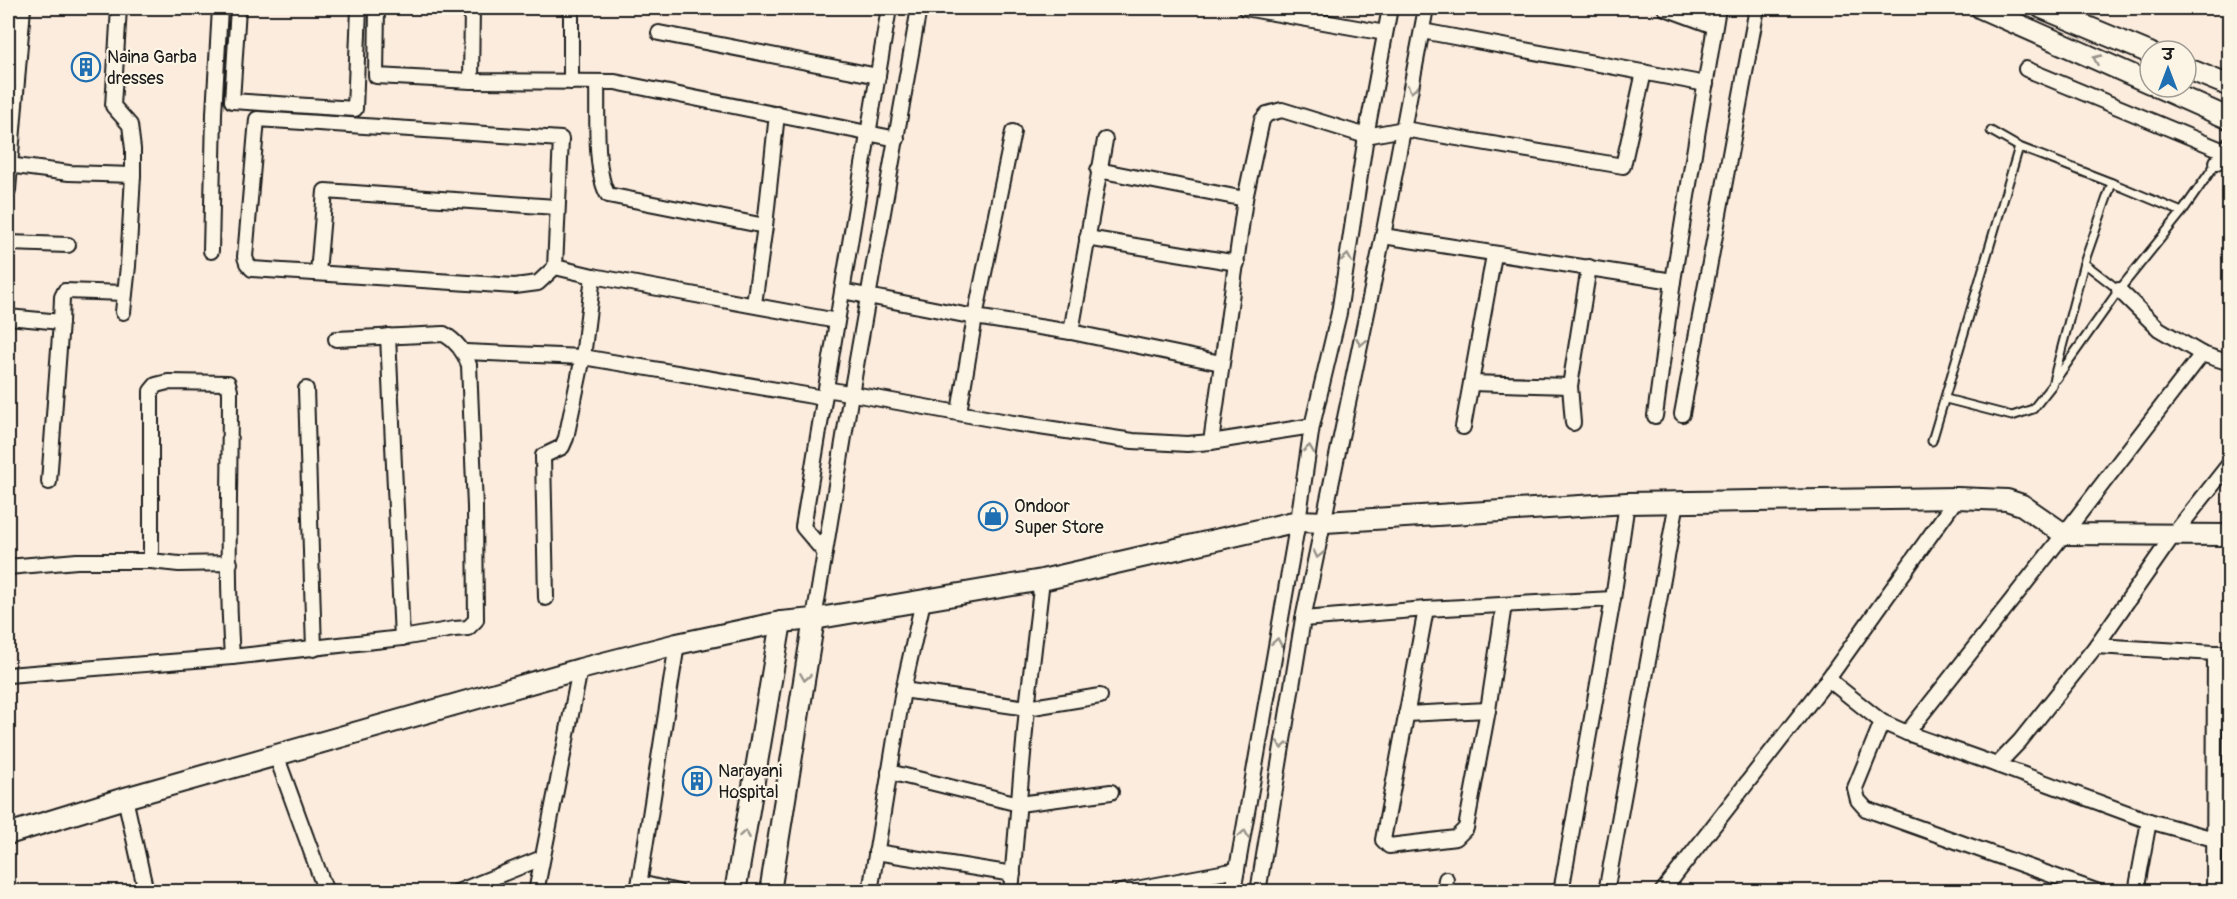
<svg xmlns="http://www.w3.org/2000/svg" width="2237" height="899" font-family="Pangolin,'Playpen Sans Deva',sans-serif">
  <rect width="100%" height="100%" fill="#fbecdd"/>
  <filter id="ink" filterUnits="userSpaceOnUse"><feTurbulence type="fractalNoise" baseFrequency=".0167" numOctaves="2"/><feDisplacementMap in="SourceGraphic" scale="12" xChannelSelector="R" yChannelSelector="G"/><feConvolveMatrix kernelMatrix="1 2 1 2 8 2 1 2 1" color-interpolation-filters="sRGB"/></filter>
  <g filter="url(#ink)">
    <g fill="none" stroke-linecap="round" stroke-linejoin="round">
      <g stroke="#1c1c1c" stroke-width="11">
        <g id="lane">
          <path d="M1991,131L2019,147"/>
          <path d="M2112,183L2182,212"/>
          <path d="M2084,263L2119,290"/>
          <path d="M2056,379L2119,290L2182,212L2217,162"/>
          <path d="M1932,441L2019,147L2112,183L2084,263L2052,385L2033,409L2012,416L1946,399"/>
        </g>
      </g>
      <g stroke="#1c1c1c" stroke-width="18">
        <g id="street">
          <path d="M238,8L232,101L355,109L359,8"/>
          <path d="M377,8L376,76L471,81"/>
          <path d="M472,8L471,81L615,82L897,139"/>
          <path d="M571,8V82"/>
          <path d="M1245,8L1385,33"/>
          <path d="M1665,8L1714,26"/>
          <path d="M1422,31L1706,84"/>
          <path d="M659,33L878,76"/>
          <path d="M2026,69L2224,151"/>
          <path d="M597,82C598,110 594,173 608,195L765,226"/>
          <path d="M2217,162L2230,144"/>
          <path d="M8,165L69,173L133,175V149L130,125L113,106L119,8"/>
          <path d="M1098,170L1245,199"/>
          <path d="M8,190L23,8"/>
          <path d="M1383,236L1673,281"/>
          <path d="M1087,238L1237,263"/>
          <path d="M8,243L68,245"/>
          <path d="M211,251L214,113L220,8"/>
          <path d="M555,267L538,283L515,286L252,269L247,263L245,257L257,119L561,139L555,267L593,276L837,321"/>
          <path d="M318,273L325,191L556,207"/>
          <path d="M2119,290L2159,329L2202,354"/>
          <path d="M842,291L975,317L1071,332L1221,363"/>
          <path d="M754,304L765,226L777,114"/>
          <path d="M123,312L128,266L133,175"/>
          <path d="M8,317L61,322L62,297L65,291L125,293"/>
          <path d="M1071,332L1105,140"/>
          <path d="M336,339L444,334C456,341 464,351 469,365L475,507L476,620L468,628L454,629L402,638"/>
          <path d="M465,352L583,357L824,398"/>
          <path d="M1471,383L1570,386"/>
          <path d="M306,389L314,649"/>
          <path d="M826,389L1013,423L1133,441L1187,444L1211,442L1312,426"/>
          <path d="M959,412L975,317L1013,132"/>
          <path d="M1682,414L1757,8"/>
          <path d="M1655,416L1673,281L1718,8"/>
          <path d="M1573,423L1570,386L1589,267"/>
          <path d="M1463,427L1494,255"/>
          <path d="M1211,442L1245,199L1262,120L1267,114L1282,110L1366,136L1404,129L1623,166L1644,72"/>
          <path d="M49,482L61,322"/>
          <path d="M825,553L803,527L889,8"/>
          <path d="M230,563L179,564L151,561V391L156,385L168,382L228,383L230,391C230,479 226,569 232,657"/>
          <path d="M8,567L77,561H151"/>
          <path d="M546,598L543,456L562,447L566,438L583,357L593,276"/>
          <path d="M1426,609L1383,840L1389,846L1456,838L1466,828L1488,710L1504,605"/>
          <path d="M814,619L851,394L919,8"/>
          <path d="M1303,619L1426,609L1613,599"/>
          <path d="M2096,646L2174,534L2230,463"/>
          <path d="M8,675L232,657L402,638L388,336"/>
          <path d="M1828,679L1882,722"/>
          <path d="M903,690L1027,708L1100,696"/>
          <path d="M1406,714L1488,710"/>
          <path d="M1907,733L2064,534L2202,354L2230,363"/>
          <path d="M276,755L326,892"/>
          <path d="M1997,765L2149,821L2214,839"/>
          <path d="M889,772L1019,804L1111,792"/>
          <path d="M125,798L146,892"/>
          <path d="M876,852L1013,874"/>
          <path d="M640,883L678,892"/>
          <path d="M457,892L542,858"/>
          <path d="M536,892L580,669"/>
          <path d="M638,892L677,644"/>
          <path d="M870,892L903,690L923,601"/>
          <path d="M1011,892L1027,708L1042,580"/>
          <path d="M1120,892L1237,870"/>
          <path d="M1233,892L1298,521L1312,426L1339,313L1366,136L1390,8"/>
          <path d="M1258,892L1303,619L1383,236L1426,8"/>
          <path d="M1444,892L1446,879"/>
          <path d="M1561,892L1613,599L1627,503"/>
          <path d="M1606,892L1677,502"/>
          <path d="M1662,892L1828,679L1957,498"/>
          <path d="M2099,892L1866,809L1858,800L1855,788L1882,722L1907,733L1997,765L2020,741L2096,646L2215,653"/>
          <path d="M2136,892L2149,821"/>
          <path d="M2214,892L2215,653H2230"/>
        </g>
      </g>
      <g stroke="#1c1c1c" stroke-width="24">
        <g id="secondary">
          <path d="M1981,8L2150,83"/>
          <path d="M2042,8L2150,53"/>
          <path d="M2186,68L2230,86"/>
          <path d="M2158,87L2230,119"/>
          <path d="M8,834L125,798L580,669L677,644L781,622L814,619L1042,580L1298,521L1325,522L1627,503L1957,498L2007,500L2022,505L2064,534L2230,535"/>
          <path d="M735,892L781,622"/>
          <path d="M770,892L814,619"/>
        </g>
      </g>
      <use href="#lane" stroke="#fcf5e5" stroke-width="7"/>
      <use href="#street" stroke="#fcf5e5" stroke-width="14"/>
      <use href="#secondary" stroke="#fcf5e5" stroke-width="20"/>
    </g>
    <defs><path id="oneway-chevron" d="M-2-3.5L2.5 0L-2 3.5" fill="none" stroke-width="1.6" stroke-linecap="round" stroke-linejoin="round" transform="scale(1.5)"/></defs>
    <g stroke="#97938b">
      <use href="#oneway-chevron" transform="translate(2097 59) rotate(-156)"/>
      <use href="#oneway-chevron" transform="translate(1412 89) rotate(101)"/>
      <use href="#oneway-chevron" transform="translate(1347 258) rotate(-81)"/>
      <use href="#oneway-chevron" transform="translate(1361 342) rotate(102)"/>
      <use href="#oneway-chevron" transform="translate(1309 449) rotate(-82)"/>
      <use href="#oneway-chevron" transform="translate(1318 554) rotate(103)"/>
      <use href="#oneway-chevron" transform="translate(1277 642) rotate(-80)"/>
      <use href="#oneway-chevron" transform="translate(805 677) rotate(99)"/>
      <use href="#oneway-chevron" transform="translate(1282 745) rotate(99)"/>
      <use href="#oneway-chevron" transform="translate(745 834) rotate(-80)"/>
      <use href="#oneway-chevron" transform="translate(1244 834) rotate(-80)"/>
    </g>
  </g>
  <defs>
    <g id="building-ring" transform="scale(1.5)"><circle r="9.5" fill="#fcf5e5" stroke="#1f6fb2" stroke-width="1.5"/><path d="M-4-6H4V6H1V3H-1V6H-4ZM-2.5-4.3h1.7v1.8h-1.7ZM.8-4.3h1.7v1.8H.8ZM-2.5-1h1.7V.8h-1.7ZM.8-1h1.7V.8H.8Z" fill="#1f6fb2"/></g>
    <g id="shop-ring" transform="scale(1.5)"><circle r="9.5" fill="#fcf5e5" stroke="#1f6fb2" stroke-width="1.5"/><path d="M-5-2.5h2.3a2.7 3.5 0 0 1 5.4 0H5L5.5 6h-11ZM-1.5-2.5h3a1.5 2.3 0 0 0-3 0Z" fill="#1f6fb2"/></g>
  </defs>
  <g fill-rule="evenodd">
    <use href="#building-ring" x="86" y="67"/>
    <use href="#shop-ring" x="993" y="516"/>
    <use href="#building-ring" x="697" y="781"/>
  </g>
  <g text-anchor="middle" stroke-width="4.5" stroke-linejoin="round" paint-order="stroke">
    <g font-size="18" fill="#1c1c1c" stroke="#fcf5e5" text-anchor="start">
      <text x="107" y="63">Naina Garba<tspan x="107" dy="21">dresses</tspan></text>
      <text x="1014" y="512">Ondoor<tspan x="1014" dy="21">Super Store</tspan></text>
      <text x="718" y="777">Narayani<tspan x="718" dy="21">Hospital</tspan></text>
    </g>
  </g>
  <rect width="2237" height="899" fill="none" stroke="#fcf5e5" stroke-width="30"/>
  <rect x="15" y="15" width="2207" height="869" fill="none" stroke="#1c1c1c" stroke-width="2" filter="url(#ink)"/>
  <g transform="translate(2168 69)"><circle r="28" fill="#fcf5e5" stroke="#a29e95" stroke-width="1.5"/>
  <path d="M0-4.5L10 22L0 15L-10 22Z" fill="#1f6fb2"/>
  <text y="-9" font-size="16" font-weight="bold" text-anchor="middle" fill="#1c1c1c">उ</text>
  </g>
</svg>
